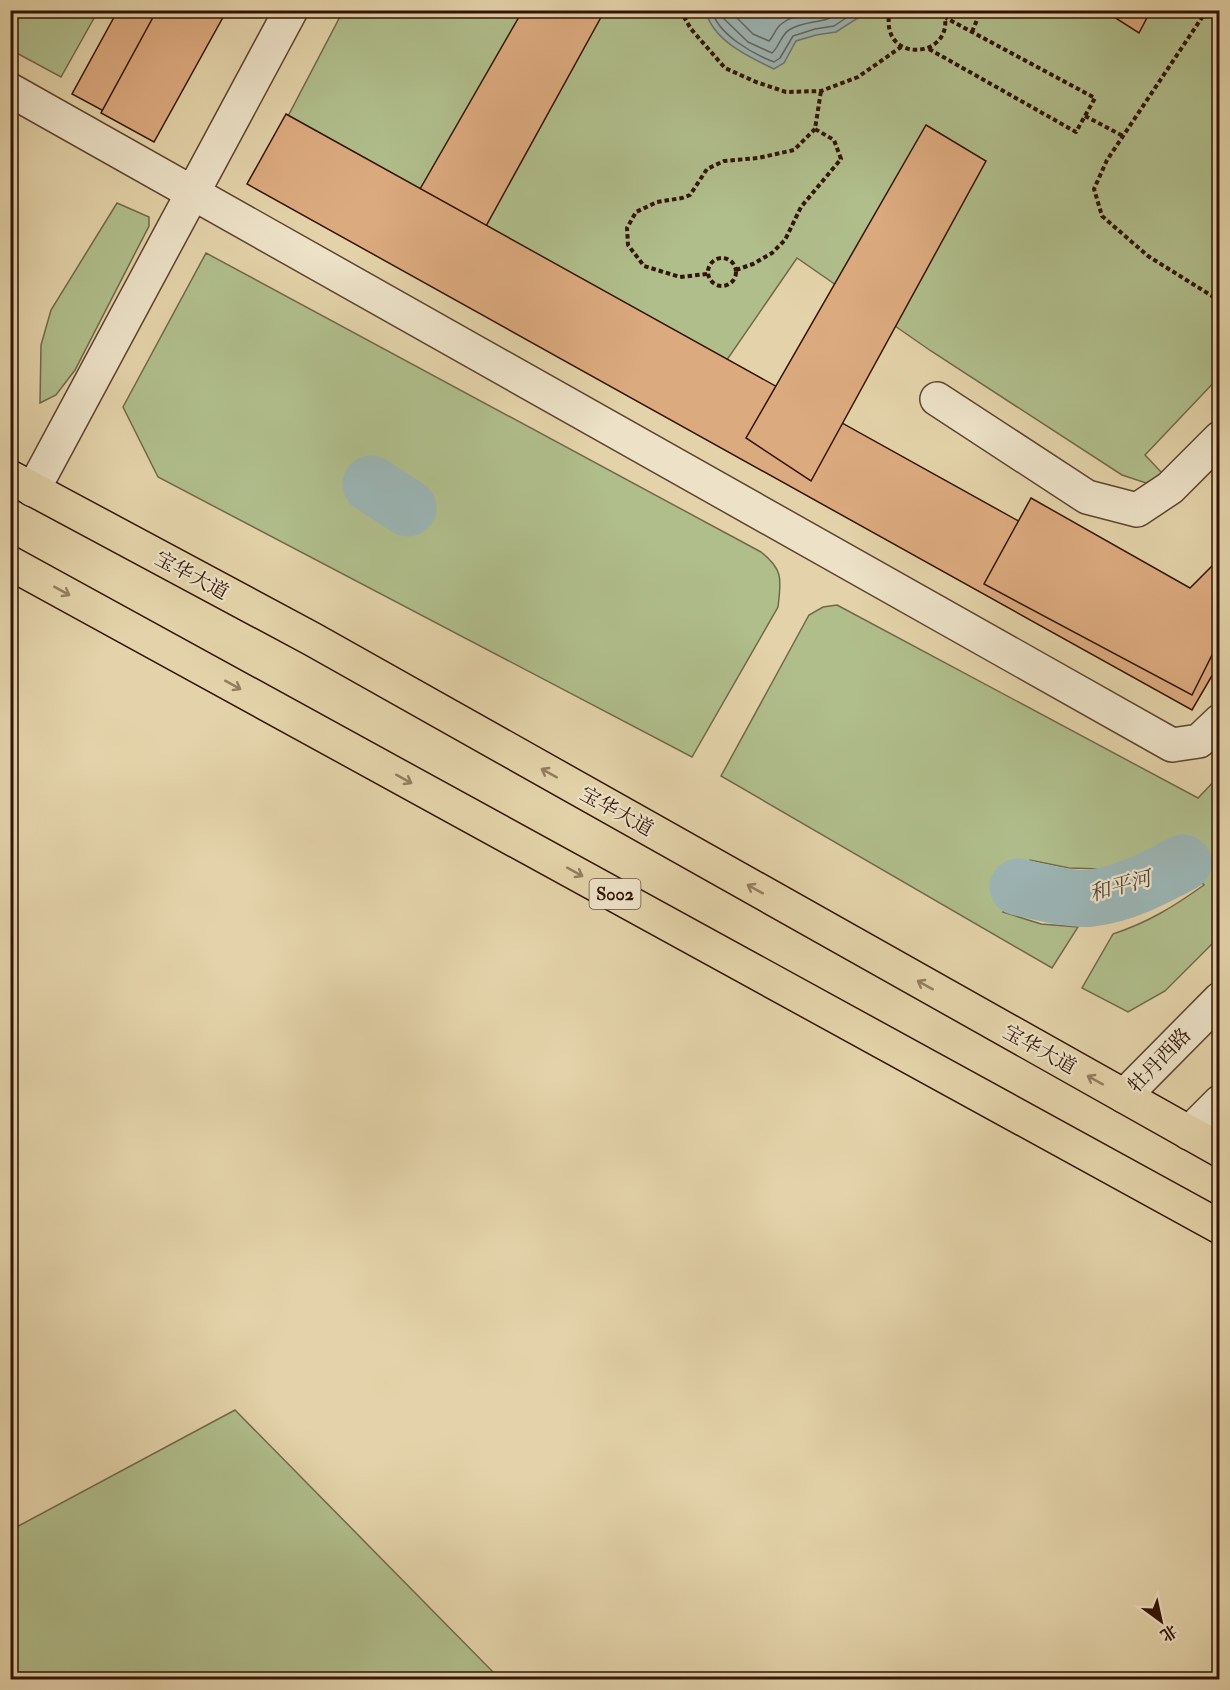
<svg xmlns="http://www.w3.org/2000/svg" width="1230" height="1690" font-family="'IM FELL Double Pica','Noto Serif SC',serif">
  <rect width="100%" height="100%" fill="#e4d3aa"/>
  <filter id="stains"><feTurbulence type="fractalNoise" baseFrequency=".00333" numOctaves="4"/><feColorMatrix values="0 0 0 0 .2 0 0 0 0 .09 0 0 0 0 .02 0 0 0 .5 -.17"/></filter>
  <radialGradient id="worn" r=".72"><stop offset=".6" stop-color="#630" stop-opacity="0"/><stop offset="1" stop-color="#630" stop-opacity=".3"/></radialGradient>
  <g fill="#b0be8c" stroke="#726849" stroke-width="1.5">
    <path d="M10,11L11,10L98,11L61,77L11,50Z"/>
    <path d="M343,11H1219V377L1145,455L1163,474L1146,483L1122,475L931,351L797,258L722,367L286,120Z"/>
    <path d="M117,203L149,217V226L75,370L56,395L40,403L41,345L51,310Z"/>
    <path d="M206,253L761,552C784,570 781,580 778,607L692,757L158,477L123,407Z"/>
    <path d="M837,605L1198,798L1219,776V937L1165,991L1128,1012L1082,988L1113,934C1149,922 1173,907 1204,885L1167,846L1139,863L1102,869L1069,868L1030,860L1003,912L1041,924L1078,927L1052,968L721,776L809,615L823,607Z"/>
    <path d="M235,1410L495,1674L496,1679H11V1530Z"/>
  </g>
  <path fill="#9bb5b5" stroke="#71746f" stroke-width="1.5" d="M855,10L858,18L836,32L816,35L796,41L784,63L774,69C749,57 712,40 706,11Z"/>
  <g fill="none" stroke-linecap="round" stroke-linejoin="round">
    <g stroke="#67645e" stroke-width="1.5">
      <path d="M712,10C717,34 753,54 774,62L780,58L793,36L815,29L834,26L849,16L850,10"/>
      <path d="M720,10L721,16L748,42L772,53C779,47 781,35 789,30C806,19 828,25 842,10"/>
      <path d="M729,10L753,34L769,41C773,37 775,30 780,25C791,15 813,12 827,10"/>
    </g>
    <g stroke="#9bb5b5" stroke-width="57">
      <path d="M371,484L408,508"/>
      <path d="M1018,887C1037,891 1073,901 1092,898C1124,894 1155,878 1183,863"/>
    </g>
  </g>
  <g fill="#dcaa7f" stroke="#331306" stroke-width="1.5">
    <path d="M118,10H202L137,129L72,94Z"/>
    <path d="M157,10H227L154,142L101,113Z"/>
    <path d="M523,10H605L453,286L389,243Z"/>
    <path d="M1103,10H1151L1139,33Z"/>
    <path d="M286,114L1220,633V662L1192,710L247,184Z"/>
    <path d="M926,125L986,161L811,481L746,438Z"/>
    <path d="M1031,498L1190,588L1220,558V639L1192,695L984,584Z"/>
  </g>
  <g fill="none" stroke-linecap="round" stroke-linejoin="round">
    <g stroke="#5f432f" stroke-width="36">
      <g id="minor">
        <path d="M10,90L1172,745L1199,741L1220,721"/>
        <path d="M937,399L1087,497L1137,510L1170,488L1220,438"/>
        <path d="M33,490L291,10"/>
        <path d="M1124,1096L1220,999"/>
        <path d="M1189,1133L1220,1102"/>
      </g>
    </g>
    <g stroke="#331306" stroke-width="36">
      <g id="major">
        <path d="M10,477L312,639L1220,1150"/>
        <path d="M10,563L1220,1227"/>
      </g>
    </g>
    <g stroke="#331306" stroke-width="4" stroke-dasharray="4.5 3" stroke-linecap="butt">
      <path d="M680,10L691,29L725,68L756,82L786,92L821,91L858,77L901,47"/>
      <path d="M890,10C877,67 960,59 943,10"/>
      <path d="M1207,10L1107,160L1094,189L1102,216L1148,256L1220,301"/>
      <path d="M972,32L981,10"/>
      <path d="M929,49L1076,132L1095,98L946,18"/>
      <path d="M1085,116L1123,136"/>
      <circle cx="722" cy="272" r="14"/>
      <path d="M736,270L753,264L772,253L785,240L801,207L841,159L834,140L815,129"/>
      <path d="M707,274L680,277L644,266L628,245L627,228L636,212L657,202L682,198L690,195L707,169L724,161L758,158L794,150L815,129L821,91"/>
    </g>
    <use href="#minor" stroke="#ede2c8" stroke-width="33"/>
    <use href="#major" stroke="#e4d3aa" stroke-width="33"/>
  </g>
  <defs><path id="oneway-shaft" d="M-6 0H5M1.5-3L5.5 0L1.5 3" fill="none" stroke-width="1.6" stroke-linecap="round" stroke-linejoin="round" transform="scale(1.5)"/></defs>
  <g stroke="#947d60">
    <use href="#oneway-shaft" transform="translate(62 591) rotate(29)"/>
    <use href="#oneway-shaft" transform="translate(233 685) rotate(29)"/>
    <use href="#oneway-shaft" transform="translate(549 773) rotate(-151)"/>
    <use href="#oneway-shaft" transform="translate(404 779) rotate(29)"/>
    <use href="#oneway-shaft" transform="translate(575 872) rotate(29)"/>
    <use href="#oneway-shaft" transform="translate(755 889) rotate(-151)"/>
    <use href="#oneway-shaft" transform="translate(925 985) rotate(-151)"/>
    <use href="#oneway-shaft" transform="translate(1095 1080) rotate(-151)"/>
  </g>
  <g text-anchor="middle" stroke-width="4.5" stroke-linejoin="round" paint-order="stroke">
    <rect fill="#ede2c8" stroke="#6b5140" stroke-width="1.5" x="589.5" y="879" width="51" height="30" rx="4.5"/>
    <g font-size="18" font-weight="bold" fill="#331306">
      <text x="615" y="900">S002</text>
    </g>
    <g font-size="20" fill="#331306" stroke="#ede2c8">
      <text transform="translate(192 575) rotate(28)" y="7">宝华大道</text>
      <text transform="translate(617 811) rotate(29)" y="7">宝华大道</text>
      <text transform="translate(1040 1049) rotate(29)" y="7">宝华大道</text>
      <text transform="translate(1159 1060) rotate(-46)" y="7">牡丹西路</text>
    </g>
    <g font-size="21" font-style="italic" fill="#52443b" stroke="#ede2c8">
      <text transform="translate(1120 886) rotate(-15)" y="7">和平河</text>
    </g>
  </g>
  <rect width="1230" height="1690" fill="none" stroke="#e4d3aa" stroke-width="36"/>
  <rect x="12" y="12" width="1206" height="1666" fill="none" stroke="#331306" stroke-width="3"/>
  <rect x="18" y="18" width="1194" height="1654" fill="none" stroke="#331306" stroke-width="1.5"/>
  <g transform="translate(1161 1621) rotate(147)" stroke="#ede2c8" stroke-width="4.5" paint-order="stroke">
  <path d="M0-4.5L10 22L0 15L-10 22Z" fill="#331306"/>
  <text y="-9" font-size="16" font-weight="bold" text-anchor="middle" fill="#331306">北</text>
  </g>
  <rect width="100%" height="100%" filter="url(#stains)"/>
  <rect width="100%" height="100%" fill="url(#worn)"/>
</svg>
